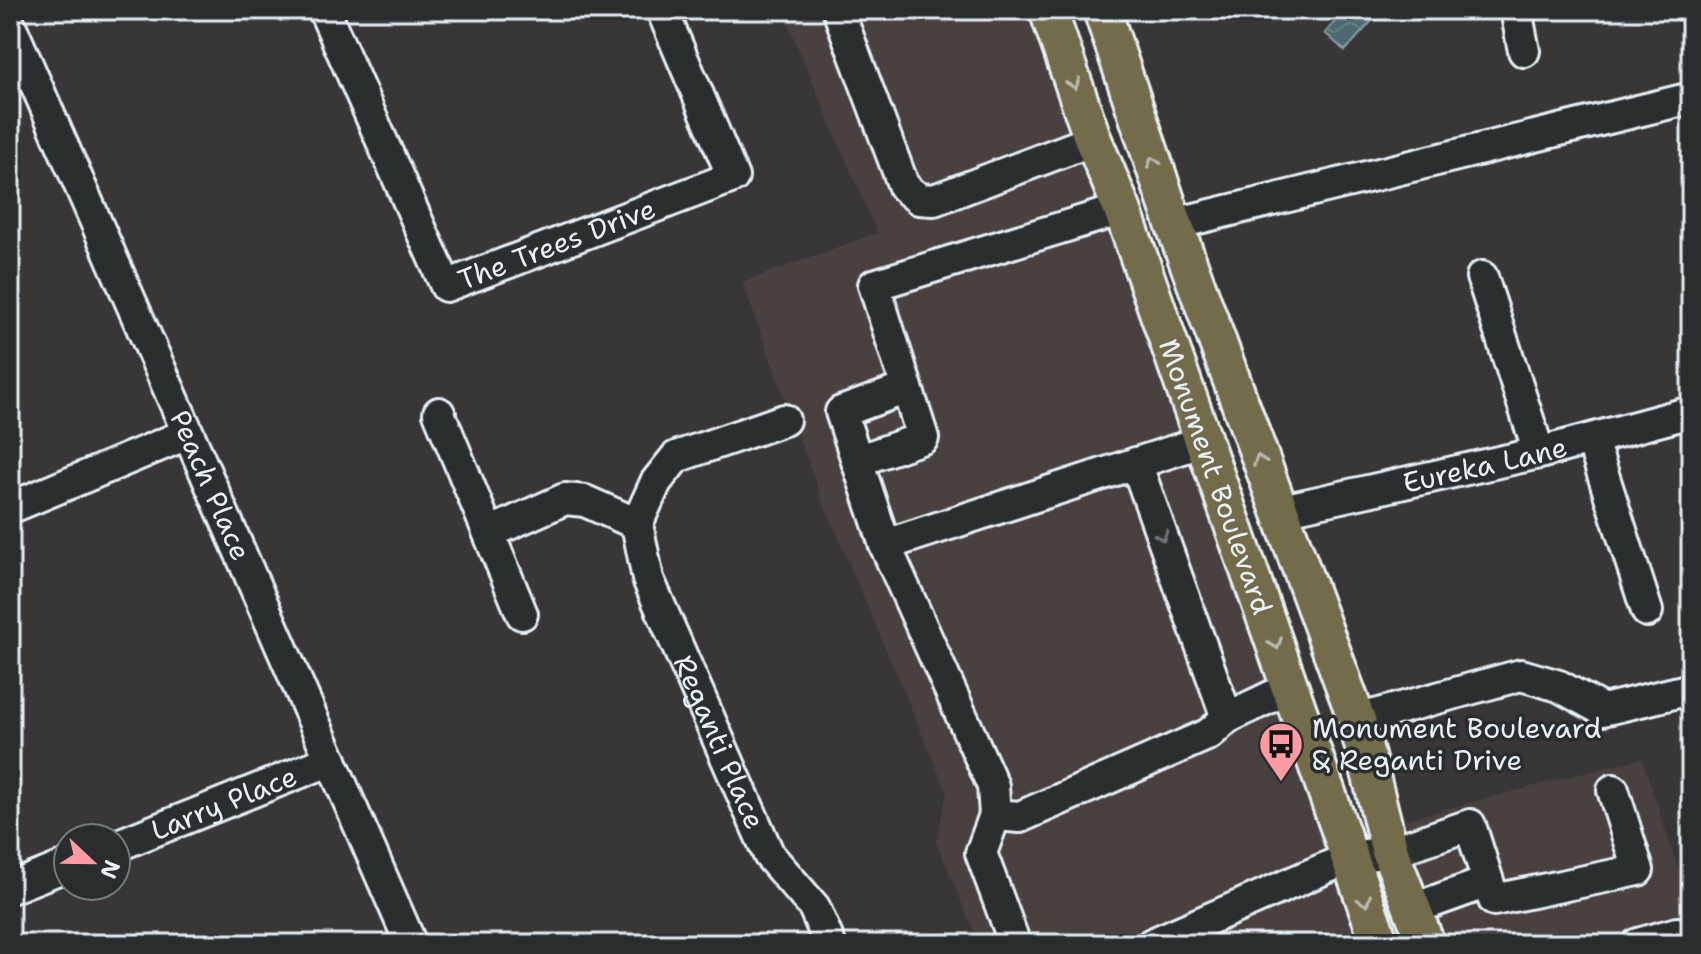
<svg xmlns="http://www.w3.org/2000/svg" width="1701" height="954" font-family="'Shantell Sans',sans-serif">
  <defs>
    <pattern id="water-waves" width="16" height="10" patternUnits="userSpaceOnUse" patternTransform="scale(2)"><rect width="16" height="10" fill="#4c696f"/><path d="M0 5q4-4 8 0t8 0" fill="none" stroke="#667f84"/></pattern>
  </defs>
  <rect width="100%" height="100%" fill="#383636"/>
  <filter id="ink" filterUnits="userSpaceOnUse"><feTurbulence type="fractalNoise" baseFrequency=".0125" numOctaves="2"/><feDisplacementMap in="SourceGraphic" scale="16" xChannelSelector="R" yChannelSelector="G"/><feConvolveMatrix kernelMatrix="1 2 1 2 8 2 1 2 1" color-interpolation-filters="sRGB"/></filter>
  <g filter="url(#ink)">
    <g fill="#484140">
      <path d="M782,10H1048L1380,944H979L936,842L947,793L820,495L742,282L877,233Z"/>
      <path d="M1642,758L1691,909V944H1426L1383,825Z"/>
    </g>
    <path fill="url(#water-waves)" stroke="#8a9fa6" stroke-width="2" d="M1345,10H1374L1378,14L1345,51L1325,33Z"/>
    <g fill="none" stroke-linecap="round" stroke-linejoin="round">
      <g stroke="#e8f1f8" stroke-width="36">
        <g id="minor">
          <path id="s1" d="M324,10L446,286L733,177L662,10"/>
          <path d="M838,10L904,187L919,199L934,200L1093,140"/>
          <path d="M1516,10L1524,51"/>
          <path id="s2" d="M10,25L411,944"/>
          <path d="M1174,224L1691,98"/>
          <path d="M1482,277L1539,453"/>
          <path d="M439,413L522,614"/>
          <path d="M1592,440L1647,611"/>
          <path d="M857,461L923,438L874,285L1122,209"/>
          <path d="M1136,463L1227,718"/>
          <path d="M10,508L187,434"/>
          <path id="s3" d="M1278,511L1539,453L1691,412"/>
          <path id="s4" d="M637,524L648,579L769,855L814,907L830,944"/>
          <path d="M637,524L656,482L676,457L784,420"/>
          <path d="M489,533L565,499L585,501L637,524"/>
          <path d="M885,545L841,412L907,388"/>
          <path d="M1357,720L1521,675L1559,686L1603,710L1691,689"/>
          <path d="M995,815L1020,817L1209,734L1227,718L1291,687"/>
          <path id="s5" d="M116,846L331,760"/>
          <path d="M10,888L68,865"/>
          <path d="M1413,909L1488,882"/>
          <path d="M1015,944L981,853L995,815L993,786L885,545L1201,442"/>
          <path d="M1152,944L1351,857L1390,852L1470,825L1494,900L1638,870L1613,790"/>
          <path d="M1638,944L1677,933"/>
        </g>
      </g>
      <g stroke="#e8f1f8" stroke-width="42">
        <g id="major">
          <path id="s6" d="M1048,10L1093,140L1122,209L1380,944"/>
          <path d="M1102,10L1174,224L1357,720L1390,852L1426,944"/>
        </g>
      </g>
      <use href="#minor" stroke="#2a2d2e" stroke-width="30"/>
      <use href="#major" stroke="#736c4b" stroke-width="36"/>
    </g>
    <defs><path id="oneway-chevron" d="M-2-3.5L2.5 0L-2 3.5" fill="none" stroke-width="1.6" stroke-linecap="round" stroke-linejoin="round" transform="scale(2)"/></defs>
    <g stroke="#b9bcb3">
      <use href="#oneway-chevron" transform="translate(1074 84) rotate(71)"/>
      <use href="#oneway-chevron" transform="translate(1153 162) rotate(-109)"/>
      <use href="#oneway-chevron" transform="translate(1259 460) rotate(-110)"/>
      <use href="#oneway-chevron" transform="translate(1276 644) rotate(70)"/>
      <use href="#oneway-chevron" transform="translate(1365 901) rotate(71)"/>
    </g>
    <use stroke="#6c7275" href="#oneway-chevron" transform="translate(1162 536) rotate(70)"/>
  </g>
  <defs>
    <g id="bus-pin" transform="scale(2.3)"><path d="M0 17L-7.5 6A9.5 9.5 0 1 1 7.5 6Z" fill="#ff9aa2" stroke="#2a2d2e"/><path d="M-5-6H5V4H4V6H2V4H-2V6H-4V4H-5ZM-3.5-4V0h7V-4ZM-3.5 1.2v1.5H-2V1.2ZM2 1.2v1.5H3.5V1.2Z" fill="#111"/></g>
  </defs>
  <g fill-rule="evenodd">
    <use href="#bus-pin" x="1281" y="744"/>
  </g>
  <g text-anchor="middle" stroke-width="7" stroke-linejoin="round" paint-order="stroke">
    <g font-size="28" fill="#e8f1f8" stroke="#2a2d2e">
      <text dy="10" stroke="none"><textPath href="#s1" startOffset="420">The Trees Drive</textPath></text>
      <text dy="10" stroke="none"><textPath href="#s3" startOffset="212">Eureka Lane</textPath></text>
      <text dy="10" stroke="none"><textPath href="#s6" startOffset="496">Monument Boulevard</textPath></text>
      <text dy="10" stroke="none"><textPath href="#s2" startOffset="502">Peach Place</textPath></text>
      <text dy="10" stroke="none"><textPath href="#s4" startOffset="234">Reganti Place</textPath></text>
      <text dy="10" stroke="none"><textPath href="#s5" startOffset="116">Larry Place</textPath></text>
    </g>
    <g font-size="28" fill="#e8f1f8" stroke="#2a2d2e" text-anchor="start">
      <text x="1312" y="738">Monument Boulevard<tspan x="1312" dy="32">&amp; Reganti Drive</tspan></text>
    </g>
  </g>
  <rect width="1701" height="954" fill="none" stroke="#2a2d2e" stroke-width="40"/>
  <rect x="20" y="20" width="1661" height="914" fill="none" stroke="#e8f1f8" stroke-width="3" filter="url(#ink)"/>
  <g transform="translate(92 862) rotate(112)"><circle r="38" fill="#2a2d2e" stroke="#767b7f" stroke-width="2"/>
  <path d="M0-6L14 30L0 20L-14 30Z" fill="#ff9aa2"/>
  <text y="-12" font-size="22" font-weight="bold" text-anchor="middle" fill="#e8f1f8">N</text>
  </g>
</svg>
